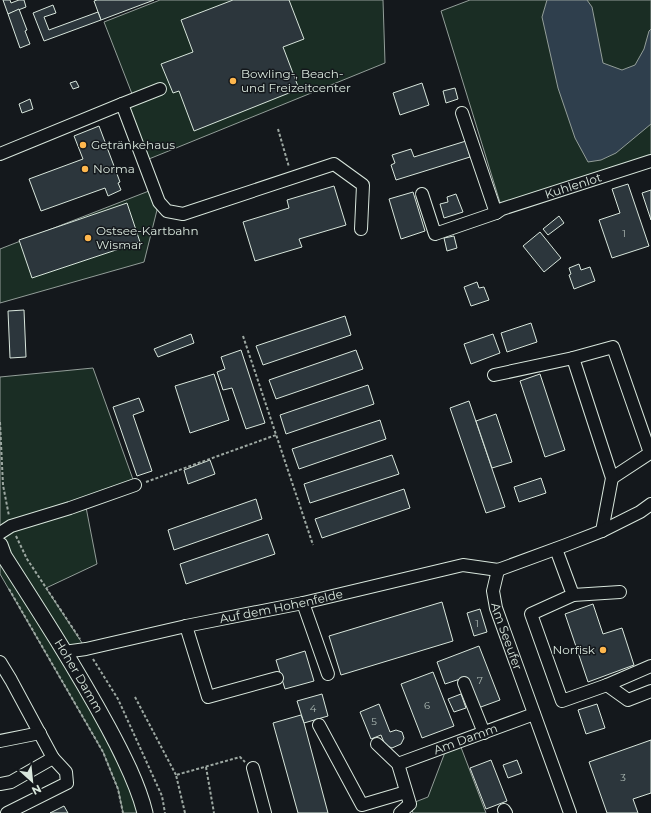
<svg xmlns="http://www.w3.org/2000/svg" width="651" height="813" font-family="Montserrat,sans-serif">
  <rect width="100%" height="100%" fill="#14181c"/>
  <g fill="#1a2d24" stroke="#939e99">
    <path d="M160,0H383L385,63L144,161L122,104L134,99L104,22Z"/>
    <path d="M470,0H651V161L502,209L441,11Z"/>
    <path d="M154,189L159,202L144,262L0,303V249Z"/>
    <path d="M93,368L135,485L85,502L97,564L46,588L86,649L65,652L145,813H123L118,789L103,752L0,574V377Z"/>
    <path d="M459,742L486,813H413L410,804L428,797L447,747Z"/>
  </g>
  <path fill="#2f3f4d" stroke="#939e99" d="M547,0H587L592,7L603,63L622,70L635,65L644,49L649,31L651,29V124L616,153L601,160L588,162L575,138L558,88L542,17Z"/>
  <g fill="#2c363c" stroke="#d8e6dc">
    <path d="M3,0H10L11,3L19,0H24L26,7L8,14Z"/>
    <path d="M97,0H154L101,20L94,1Z"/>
    <path d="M233,0H289L304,39L283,47L299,89L194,131L179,91L173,93L161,64L193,52L181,20Z"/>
    <path d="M53,5L56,13L44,17L49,30L98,12L101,20L44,41L33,13Z"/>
    <path d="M19,9L27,30L25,31L30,44L20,48L8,14Z"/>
    <path d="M76,81L79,87L73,89L70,83Z"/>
    <path d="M422,83L429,105L400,115L393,93Z"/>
    <path d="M455,88L458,99L446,103L443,91Z"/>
    <path d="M30,99L33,109L22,113L19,104Z"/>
    <path d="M99,126L120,182L118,183L121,190L108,196L105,188L41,211L29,179L83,159L74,136Z"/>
    <path d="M466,141L470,157L396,180L391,165L395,163L392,155L411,149L414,157Z"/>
    <path d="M628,184L649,246L612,258L599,220L620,213L612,189Z"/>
    <path d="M334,186L346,225L299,239L302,247L255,261L243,222L289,208L287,200Z"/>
    <path d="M651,190V220L642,193Z"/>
    <path d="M413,192L425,231L401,239L389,199Z"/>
    <path d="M456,194L463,212L444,218L440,204L448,202L447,197Z"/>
    <path d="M127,203L140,242L32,278L19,240Z"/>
    <path d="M559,216L564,223L548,235L543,229Z"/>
    <path d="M540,232L561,258L544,272L523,246Z"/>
    <path d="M454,236L457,248L447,251L444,238Z"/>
    <path d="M579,264L581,270L590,267L595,281L574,289L569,275L571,274L569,268Z"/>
    <path d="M477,282L479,288L484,287L489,300L471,306L464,287Z"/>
    <path d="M24,310L26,357L10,358L8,311Z"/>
    <path d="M345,316L351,335L263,365L256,346Z"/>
    <path d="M531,323L537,342L507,352L501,333Z"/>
    <path d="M191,334L194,343L158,357L154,349Z"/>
    <path d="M493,334L500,353L471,364L464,344Z"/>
    <path d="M241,350L265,423L246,429L232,388L223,390L217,372L225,369L221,357Z"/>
    <path d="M356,350L363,369L276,399L269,380Z"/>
    <path d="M214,374L229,420L190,433L175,386Z"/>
    <path d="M540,374L565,450L545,457L520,381Z"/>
    <path d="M368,385L374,404L286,434L280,415Z"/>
    <path d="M139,398L144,411L133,415L152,471L137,476L113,407Z"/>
    <path d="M469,401L505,507L486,513L450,408Z"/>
    <path d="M496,414L512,462L492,468L476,421Z"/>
    <path d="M380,420L386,439L299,469L292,449Z"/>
    <path d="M392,455L399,474L310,503L304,484Z"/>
    <path d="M210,460L215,474L188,484L184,470Z"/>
    <path d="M541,478L546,493L519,502L514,487Z"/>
    <path d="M404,489L410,508L322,538L315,519Z"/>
    <path d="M256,499L262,519L174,550L168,530Z"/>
    <path d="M268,534L275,554L186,584L180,564Z"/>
    <path d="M442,602L453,641L341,675L329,636Z"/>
    <path d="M593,604L603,634L622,628L634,665L588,682L565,614Z"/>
    <path d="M480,609L487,632L474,636L467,613Z"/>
    <path d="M479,646L500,700L478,708L466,677L445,684L437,662Z"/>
    <path d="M305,651L314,681L285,689L276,660Z"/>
    <path d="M433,672L454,726L422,738L401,684Z"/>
    <path d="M322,694L328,716L304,723L297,701Z"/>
    <path d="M461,694L466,708L454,712L448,699Z"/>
    <path d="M379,704L390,732L396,730L402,732L404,738L401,744L392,748L385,745L381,735L371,739L360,712Z"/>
    <path d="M597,704L605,728L586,734L578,710Z"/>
    <path d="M301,715L304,723L328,813H298L273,723Z"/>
    <path d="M651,740V793L633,799L638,813H607L589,762Z"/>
    <path d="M491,760L507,801L486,809L470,768Z"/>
    <path d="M517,760L522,773L508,778L503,765Z"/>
    <path d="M64,806L68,813H50Z"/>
  </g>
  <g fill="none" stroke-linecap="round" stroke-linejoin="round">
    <g stroke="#d8e6dc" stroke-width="14">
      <g id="minor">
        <path d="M122,104L160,89"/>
        <path d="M0,154L122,104L159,202L167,211L183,214L334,164L363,185L361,229"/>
        <path d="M422,194L435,234L496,213L462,113"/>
        <path id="s1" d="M496,213L502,209L651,161"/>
        <path d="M573,358L613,347L650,453L612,478"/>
        <path d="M494,375L573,358L612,478L602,531"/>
        <path d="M0,533L11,526L70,508L135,485"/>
        <path d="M556,549L573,595L531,614L562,701L607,685"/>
        <path id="s2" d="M498,570L493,591L496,608L570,813"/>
        <path d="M573,595L620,592"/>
        <path d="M303,603L328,674"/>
        <path d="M186,626L208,697L277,678"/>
        <path id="s3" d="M64,652L86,649L186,626L303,603L463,565L498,570L566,545L602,531L640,512L651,504"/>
        <path d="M0,662L11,680L53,758L11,782L0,784"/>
        <path d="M651,666L607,685L628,700L651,691"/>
        <path d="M464,683L484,733"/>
        <path d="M319,725L362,805L406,792"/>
        <path d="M0,741L40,733"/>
        <path d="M377,744L398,764L410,804L400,813"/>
        <path id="s4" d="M398,764L534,714"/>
        <path d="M253,768L265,813"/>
        <path d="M504,810L506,813"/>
        <path d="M7,813L67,783L66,772L53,758"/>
      </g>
    </g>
    <g stroke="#d8e6dc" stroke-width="17">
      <g id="major">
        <path id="s5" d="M0,545L4,556C40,612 76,668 108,727C122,753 138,784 145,813"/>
      </g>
    </g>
    <g stroke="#9da8a2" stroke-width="2" stroke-dasharray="3 2" stroke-linecap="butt">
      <path d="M278,129L289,167"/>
      <path d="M243,336L313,545"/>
      <path d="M0,422L3,485L9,516"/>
      <path d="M146,482L276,435"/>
      <path d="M16,536L27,559L80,639"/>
      <path d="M9,589L103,752L118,789L123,813"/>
      <path d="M93,659L118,699L162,796L165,813"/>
      <path d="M135,697L176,775"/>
      <path d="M206,767L214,813"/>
      <path d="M185,813L176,775L240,757L245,762"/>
    </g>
    <use href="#minor" stroke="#14181c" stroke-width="12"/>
    <use href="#major" stroke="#14181c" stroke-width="15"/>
  </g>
  <g fill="#ffb74d" stroke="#14181c" stroke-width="1.5">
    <circle cx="233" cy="81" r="4"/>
    <circle cx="83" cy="145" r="4"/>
    <circle cx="85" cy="169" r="4"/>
    <circle cx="88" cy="238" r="4"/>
    <circle cx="603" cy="650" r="4"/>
  </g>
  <g text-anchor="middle" stroke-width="3" stroke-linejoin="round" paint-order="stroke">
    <g font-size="10" fill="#adbab4">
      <text x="624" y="237">1</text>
      <text x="477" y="627">1</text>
      <text x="480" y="684">7</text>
      <text x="427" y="709">6</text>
      <text x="313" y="712">4</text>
      <text x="374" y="725">5</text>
      <text x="623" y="781">3</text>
    </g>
    <g font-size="12" fill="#d8e6dc" stroke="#14181c" text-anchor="start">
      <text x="241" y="78">Bowling-, Beach-<tspan x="241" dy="14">und Freizeitcenter</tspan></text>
      <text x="91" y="149">Getränkehaus</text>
      <text x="93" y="173">Norma</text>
      <text x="96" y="235">Ostsee-Kartbahn<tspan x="96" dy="14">Wismar</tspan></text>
      <text x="595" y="654" text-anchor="end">Norfisk</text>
    </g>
    <g font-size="12" fill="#d8e6dc" stroke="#14181c">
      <text dy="4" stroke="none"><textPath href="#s1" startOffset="82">Kuhlenlot</textPath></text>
      <text dy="4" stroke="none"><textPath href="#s3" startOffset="222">Auf dem Hohenfelde</textPath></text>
      <text dy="4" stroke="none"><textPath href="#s2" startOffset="69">Am Seeufer</textPath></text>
      <text dy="4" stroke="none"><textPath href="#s5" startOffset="153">Hoher Damm</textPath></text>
      <text dy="4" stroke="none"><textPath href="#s4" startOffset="72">Am Damm</textPath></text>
    </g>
  </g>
  <g transform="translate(32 781) rotate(153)" stroke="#14181c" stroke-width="3" paint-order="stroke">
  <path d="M0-3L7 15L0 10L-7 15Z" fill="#d8e6dc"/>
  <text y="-6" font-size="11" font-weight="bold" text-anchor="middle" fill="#d8e6dc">N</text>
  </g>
</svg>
